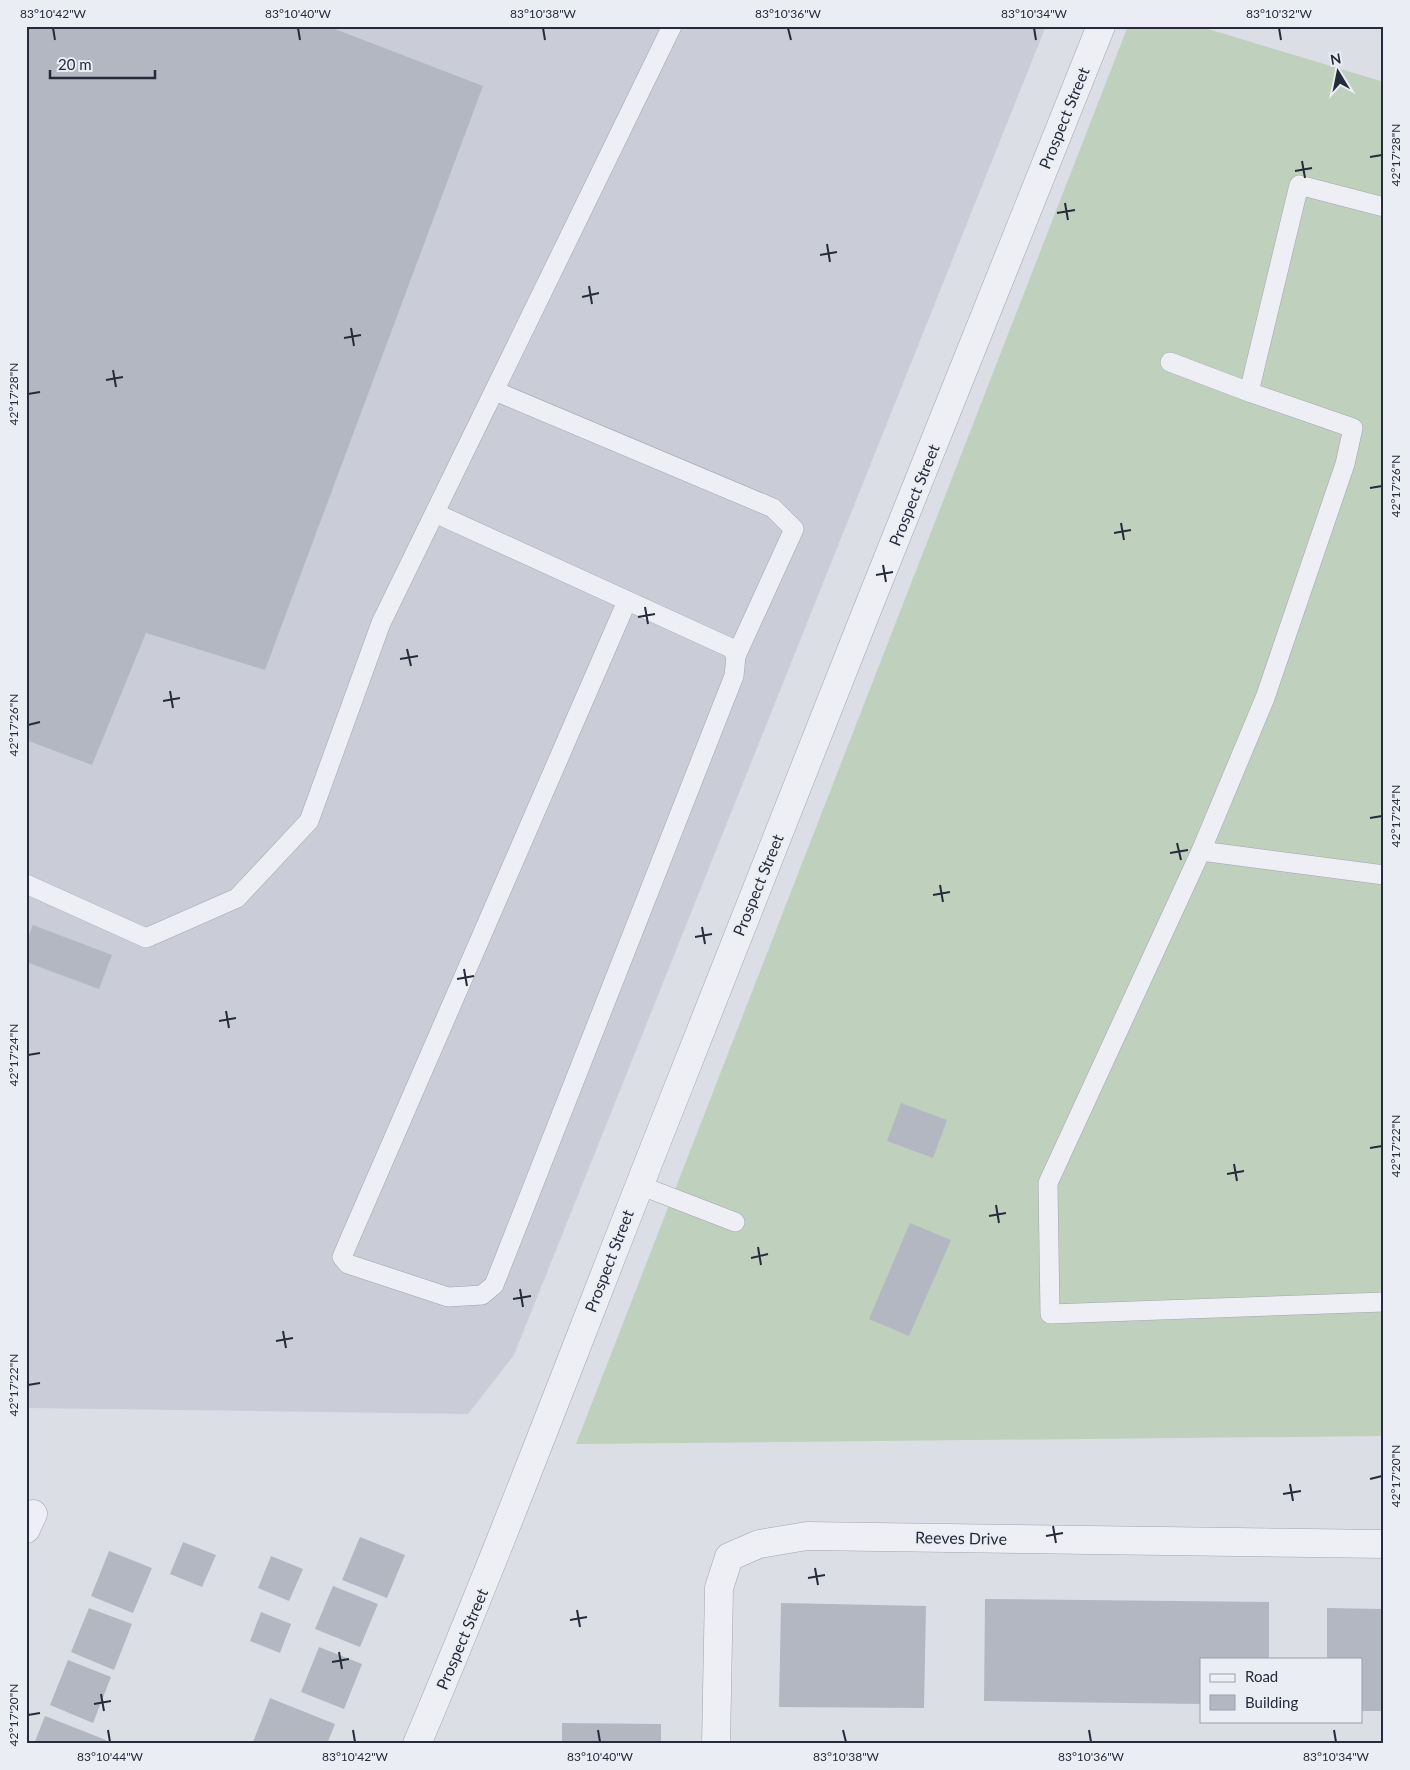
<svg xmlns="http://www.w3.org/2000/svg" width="1410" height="1770" font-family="Lato,sans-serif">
  <rect width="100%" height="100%" fill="#dcdee6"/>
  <path fill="#cacdd7" d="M26,26H1046L514,1355L468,1414L26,1408Z"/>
  <path fill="#bfd0bd" d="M1128,26H1198L1384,82V1436L576,1444Z"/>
  <g fill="#b3b7c2">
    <path d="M26,26H327L483,86L265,670L146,633L92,765L26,740Z"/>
    <path d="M33,925L112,955L99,989L26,962V943Z"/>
    <path d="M901,1103L947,1120L933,1158L887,1141Z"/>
    <path d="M910,1223L951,1240L909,1336L869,1319Z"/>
    <path d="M360,1537L405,1555L387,1598L342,1580Z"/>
    <path d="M183,1542L216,1555L202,1587L170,1574Z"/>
    <path d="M109,1551L152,1568L133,1613L91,1596Z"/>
    <path d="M271,1556L303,1569L289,1601L258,1588Z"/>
    <path d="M333,1586L378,1604L360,1647L315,1629Z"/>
    <path d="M985,1599L1269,1602V1659H1201V1704L984,1701Z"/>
    <path d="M781,1603L926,1606L924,1708L779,1707Z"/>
    <path d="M89,1608L132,1624L114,1670L71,1652Z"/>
    <path d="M1327,1608L1384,1609V1711H1361V1659H1327Z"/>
    <path d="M261,1612L291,1624L280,1653L250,1641Z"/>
    <path d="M319,1647L362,1664L344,1709L301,1692Z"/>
    <path d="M68,1660L111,1677L93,1723L50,1705Z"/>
    <path d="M270,1698L335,1724L327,1744L253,1742Z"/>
    <path d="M45,1716L106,1740L105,1744H34Z"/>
    <path d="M562,1723L661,1724V1744H562Z"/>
  </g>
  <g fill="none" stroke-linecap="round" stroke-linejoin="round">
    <g stroke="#a2a5af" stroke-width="20">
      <g id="lane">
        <path d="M1170,362L1249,392L1299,185L1384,207"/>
        <path d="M495,391L773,508L794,529L736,656"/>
        <path d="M1249,392L1353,428L1345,464L1265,698L1201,851L1048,1183L1050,1314L1384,1302"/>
        <path d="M435,513L731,648L736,656L734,676L494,1285L482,1295L448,1297L348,1264L342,1257L348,1243L627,601"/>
        <path d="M1201,851L1384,875"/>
        <path d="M26,884L146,938L237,898L309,821L381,623L672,26"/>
        <path d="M639,1185L735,1222"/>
      </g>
    </g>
    <g stroke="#a2a5af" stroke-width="29">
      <g id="street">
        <path d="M26,1529L33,1514"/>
        <path d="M417,1744C509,1527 591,1306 678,1088C817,733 959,380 1101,26"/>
        <path d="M716,1744L719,1588L729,1557L759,1544L807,1536L1384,1544"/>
      </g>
    </g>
    <use href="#lane" stroke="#eeeff4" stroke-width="19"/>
    <use href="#street" stroke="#eeeff4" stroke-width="28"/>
  </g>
  <path fill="none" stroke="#262b3b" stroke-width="2" d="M53,28L55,40M298,28L300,40M543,28L545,40M788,28L791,40M1034,28L1036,40M1279,28L1281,40M1370,157L1382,155M1302,161L1305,178M1295,171L1312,168M1065,203L1068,220M1057,213L1075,210M827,244L830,262M820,255L837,252M589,286L592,304M582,297L599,293M351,328L354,346M344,338L361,335M113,370L116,387M106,380L123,377M28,394L40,392M1370,488L1382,486M1121,523L1124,540M1114,533L1131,530M883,565L886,582M876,575L893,572M645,607L648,624M638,617L655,614M407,649L411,666M400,659L418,656M170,691L173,708M163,701L180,698M28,725L40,722M1370,818L1382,816M1177,843L1181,860M1170,853L1188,850M940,885L943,902M933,895L950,892M702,927L705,944M695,937L712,934M464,969L467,986M457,979L474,976M226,1011L229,1028M219,1021L236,1018M28,1055L40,1053M1370,1148L1382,1146M1234,1164L1237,1181M1227,1174L1244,1171M996,1205L999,1223M989,1216L1006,1213M758,1247L761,1265M751,1258L768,1254M520,1289L523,1307M513,1299L531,1296M283,1331L286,1348M276,1341L293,1338M28,1385L40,1383M1370,1479L1382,1476M1290,1484L1293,1501M1283,1494L1301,1491M1053,1526L1056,1543M1046,1536L1063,1533M815,1568L818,1585M808,1578L825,1575M577,1610L580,1627M570,1620L587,1617M339,1652L342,1669M332,1662L349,1659M101,1694L104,1711M94,1704L111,1701M28,1715L40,1713M108,1730L110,1742M353,1730L355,1742M598,1730L600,1742M843,1730L846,1742M1089,1730L1091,1742M1334,1730L1336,1742"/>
  <g text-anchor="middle" stroke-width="4" stroke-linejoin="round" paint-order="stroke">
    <g font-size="16" fill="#262b3b" stroke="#ebedf4">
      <text transform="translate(1064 118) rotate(-68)" y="6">Prospect Street</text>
      <text transform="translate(914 495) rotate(-68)" y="6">Prospect Street</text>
      <text transform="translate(758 885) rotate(-68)" y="6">Prospect Street</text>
      <text transform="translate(609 1261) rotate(-69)" y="6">Prospect Street</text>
      <text transform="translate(961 1538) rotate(1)" y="6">Reeves Drive</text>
      <text transform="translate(462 1639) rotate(-67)" y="6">Prospect Street</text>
    </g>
  </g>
  <rect width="1410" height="1770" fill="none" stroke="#ebedf4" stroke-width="55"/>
  <rect x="1200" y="1658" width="162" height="65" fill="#ebedf4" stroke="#9c9faa"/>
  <rect x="1210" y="1674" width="25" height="8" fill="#eeeff4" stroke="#9c9faa"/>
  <text x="1245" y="1682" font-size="15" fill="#262b3b">Road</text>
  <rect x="1210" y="1695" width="25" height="15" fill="#b3b7c2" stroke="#9c9faa"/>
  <text x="1245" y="1708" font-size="15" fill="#262b3b">Building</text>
  <g transform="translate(1338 72) rotate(350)" stroke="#ebedf4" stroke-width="4" paint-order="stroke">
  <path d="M0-4L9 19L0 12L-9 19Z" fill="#262b3b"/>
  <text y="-8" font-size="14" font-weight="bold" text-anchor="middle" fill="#262b3b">N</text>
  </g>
  <path d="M50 70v8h105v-8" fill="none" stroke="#262b3b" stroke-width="2.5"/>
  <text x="58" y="70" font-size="15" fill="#262b3b" stroke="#ebedf4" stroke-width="4" paint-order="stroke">20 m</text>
  <rect x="28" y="28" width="1354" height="1714" fill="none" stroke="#262b3b" stroke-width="2"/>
  <g font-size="12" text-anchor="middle" fill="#262b3b">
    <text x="53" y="18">83°10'42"W</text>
    <text x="298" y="18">83°10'40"W</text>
    <text x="543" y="18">83°10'38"W</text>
    <text x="788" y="18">83°10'36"W</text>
    <text x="1034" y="18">83°10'34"W</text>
    <text x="1279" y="18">83°10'32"W</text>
    <text transform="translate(1396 155) rotate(-90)" y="4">42°17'28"N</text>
    <text transform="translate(14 394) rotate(-90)" y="4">42°17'28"N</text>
    <text transform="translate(1396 486) rotate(-90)" y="4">42°17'26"N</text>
    <text transform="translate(14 725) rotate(-90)" y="4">42°17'26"N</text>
    <text transform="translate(1396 816) rotate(-90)" y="4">42°17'24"N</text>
    <text transform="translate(14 1055) rotate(-90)" y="4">42°17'24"N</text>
    <text transform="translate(1396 1146) rotate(-90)" y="4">42°17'22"N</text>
    <text transform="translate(14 1385) rotate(-90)" y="4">42°17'22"N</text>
    <text transform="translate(1396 1476) rotate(-90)" y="4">42°17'20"N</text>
    <text transform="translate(14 1715) rotate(-90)" y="4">42°17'20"N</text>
    <text x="110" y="1761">83°10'44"W</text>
    <text x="355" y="1761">83°10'42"W</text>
    <text x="600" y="1761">83°10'40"W</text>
    <text x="846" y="1761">83°10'38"W</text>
    <text x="1091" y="1761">83°10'36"W</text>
    <text x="1336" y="1761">83°10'34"W</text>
  </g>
</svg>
